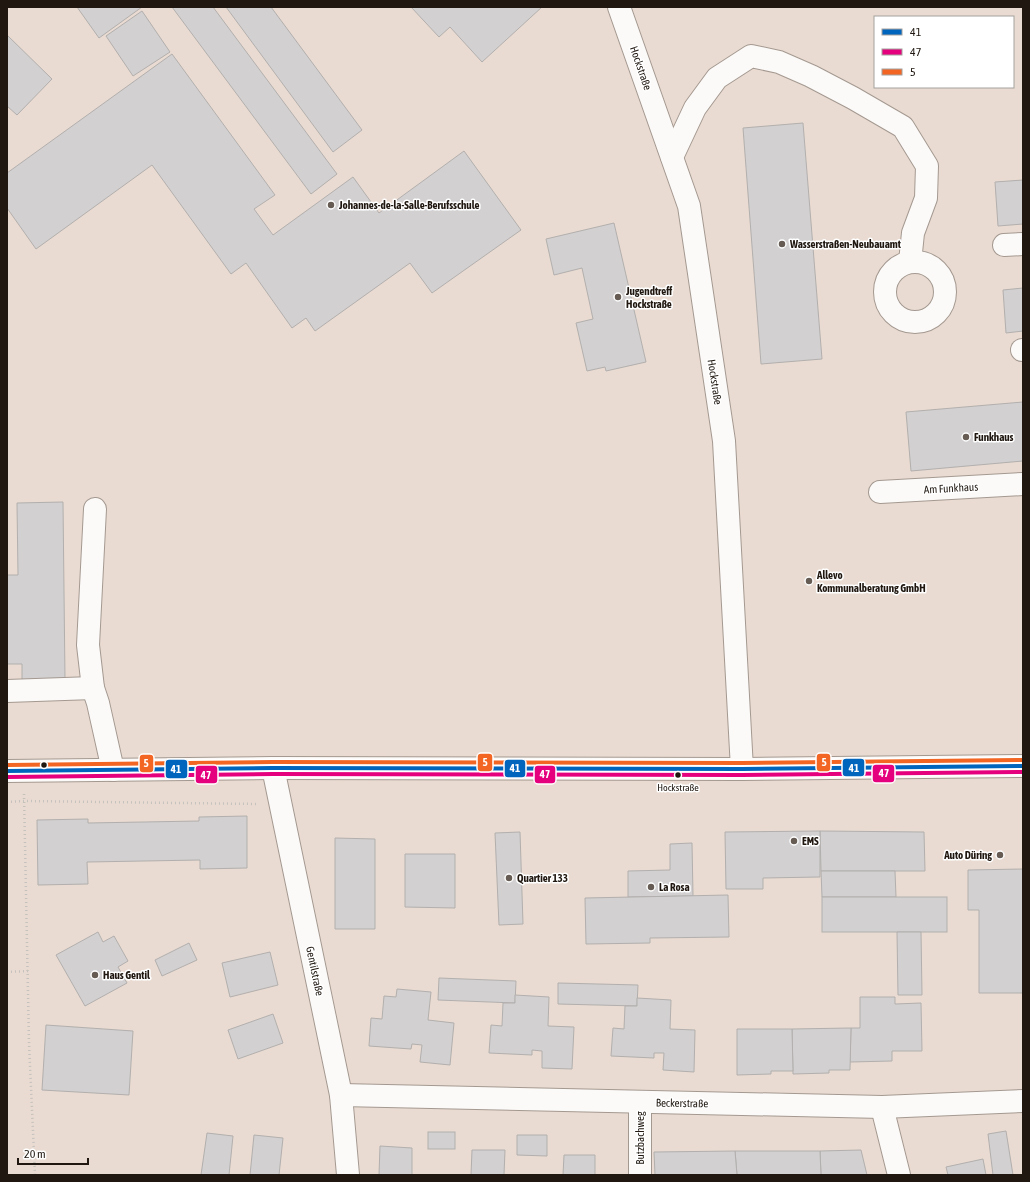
<svg xmlns="http://www.w3.org/2000/svg" width="1030" height="1182" font-family="'Asap Condensed',sans-serif">
  <rect width="100%" height="100%" fill="#e9dbd1"/>
  <g fill="#d2d0d0" stroke="#b2afae">
    <path d="M77,7H142L99,38Z"/>
    <path d="M172,7H213L337,174L311,194Z"/>
    <path d="M226,7H271L362,130L333,152Z"/>
    <path d="M411,7H542L482,62L450,27L439,37Z"/>
    <path d="M142,11L170,52L133,76L106,36Z"/>
    <path d="M7,35L52,79L17,115L7,106Z"/>
    <path d="M172,54L275,195L254,209L273,235L353,177L379,213L464,151L521,230L432,293L410,263L315,331L306,318L292,328L246,263L231,274L152,165L36,249L7,208V173Z"/>
    <path d="M803,123L822,359L761,364L743,128Z"/>
    <path d="M1023,180V224L998,226L995,182Z"/>
    <path d="M614,223L646,362L606,371L605,367L587,371L576,323L593,319L582,268L554,275L546,239Z"/>
    <path d="M1023,288V331L1006,333L1003,290Z"/>
    <path d="M1023,402V461L911,471L906,412Z"/>
    <path d="M63,502L65,680H22V664H7V575H18L17,503Z"/>
    <path d="M247,816V868L200,869V860L87,862L88,884L38,885L37,820L88,819V823L199,821V817Z"/>
    <path d="M820,831L924,832L925,871H821Z"/>
    <path d="M820,831V877L763,878V889H726L725,832Z"/>
    <path d="M520,832L523,924L499,925L495,833Z"/>
    <path d="M335,838L375,839V929H335Z"/>
    <path d="M692,843L693,896L628,897V871L670,870V844Z"/>
    <path d="M405,854H455V908L405,907Z"/>
    <path d="M1023,869V993H979V910H968V870Z"/>
    <path d="M821,871H895L896,897H822Z"/>
    <path d="M728,895L729,937L650,938V943L586,944L585,898Z"/>
    <rect x="822" y="897" width="125" height="35"/>
    <path d="M98,932L103,942L114,936L128,961L118,967L127,983L85,1006L56,955Z"/>
    <path d="M897,932H921L922,995H898Z"/>
    <path d="M189,943L197,960L162,976L155,960Z"/>
    <path d="M270,952L278,985L230,997L222,963Z"/>
    <path d="M439,978L516,981L515,1003L438,1000Z"/>
    <path d="M558,983L638,985L637,1006L558,1004Z"/>
    <path d="M397,989L431,992L428,1020L454,1023L450,1065L420,1062L422,1045L412,1044L411,1049L369,1046L371,1018L382,1019L384,996L396,997Z"/>
    <path d="M515,995L549,997L548,1026L574,1027L572,1069L542,1068V1051L532,1050V1055L489,1053L491,1025L502,1026L503,1003H515Z"/>
    <path d="M860,997H895V1004L921,1003L922,1051H892V1061L850,1062L851,1028H860Z"/>
    <path d="M637,998L671,1000L670,1029L695,1030L694,1072L663,1070L664,1053H654V1058L611,1056L613,1028L624,1029L625,1006H637Z"/>
    <path d="M273,1014L283,1043L238,1059L228,1030Z"/>
    <path d="M46,1025L133,1031L129,1095L42,1090Z"/>
    <path d="M851,1028L850,1070H829V1073L793,1074L792,1029Z"/>
    <path d="M737,1029H792L793,1071H771V1074L737,1075Z"/>
    <path d="M1006,1131L1013,1175H993L988,1134Z"/>
    <rect x="428" y="1132" width="27" height="17"/>
    <path d="M207,1133L233,1136L229,1175H201Z"/>
    <path d="M254,1135L283,1138L279,1175H250Z"/>
    <path d="M517,1135H547V1156L517,1155Z"/>
    <path d="M380,1146L412,1148V1175H379Z"/>
    <path d="M472,1150H505L504,1175H471Z"/>
    <path d="M861,1150L867,1175H821L820,1151Z"/>
    <path d="M735,1151H820L821,1175H737Z"/>
    <path d="M735,1151L737,1175H655L654,1152Z"/>
    <path d="M564,1155H595V1175H563Z"/>
    <path d="M983,1159L986,1175H948L946,1167Z"/>
  </g>
  <g fill="none" stroke-linecap="round" stroke-linejoin="round">
    <g stroke="#a49991" stroke-width="24">
      <g id="minor">
        <path d="M619,7L689,206L724,441L742,769"/>
        <path d="M672,157L695,108L717,78L751,56L779,62L811,76L853,98L903,127L927,166L926,198L913,233L910,262"/>
        <path d="M1004,245L1023,244"/>
        <circle cx="915" cy="292" r="30"/>
        <path d="M1022,350H1023"/>
        <path d="M880,492L1023,484"/>
        <path d="M95,509L88,645L93,688L98,703L113,770"/>
        <path d="M7,691L93,688"/>
        <path d="M273,768L341,1095L348,1175"/>
        <path d="M341,1095L882,1107L1023,1101"/>
        <path d="M882,1107L899,1175"/>
        <path d="M640,1175V1102"/>
      </g>
    </g>
    <g stroke="#a49991" stroke-width="24">
      <path id="major" d="M7,771L273,768L742,769L1023,766"/>
    </g>
    <g stroke="#c5c1bd" stroke-width="2.5" stroke-dasharray="1 3" stroke-linecap="butt">
      <path d="M24,794L29,1043L35,1175"/>
      <path d="M7,802L24,801L258,804"/>
      <path d="M7,972L28,971"/>
    </g>
    <use href="#minor" stroke="#fcfaf8" stroke-width="22"/>
    <use href="#major" stroke="#fcfaf8" stroke-width="22"/>
    <g stroke="#fff" stroke-width="7">
      <path id="bus-1" d="M7,771L273,768L742,769L1023,766"/>
    </g>
    <g stroke="#fff" stroke-width="7">
      <path id="bus-2" d="M7,777L273,774L742,775L1023,772"/>
    </g>
    <g stroke="#fff" stroke-width="7">
      <path id="bus-3" d="M7,765L273,762L742,763L1023,760"/>
    </g>
    <use href="#bus-1" stroke="#0065bd" stroke-width="4"/>
    <use href="#bus-2" stroke="#e5007d" stroke-width="4"/>
    <use href="#bus-3" stroke="#f26522" stroke-width="4"/>
  </g>
  <g fill="#665c54" stroke="#fff" stroke-width="1.5">
    <circle cx="331" cy="205" r="4"/>
    <circle cx="782" cy="244" r="4"/>
    <circle cx="618" cy="297" r="4"/>
    <circle cx="966" cy="437" r="4"/>
    <circle cx="809" cy="581" r="4"/>
    <circle cx="794" cy="841" r="4"/>
    <circle cx="1000" cy="855" r="4"/>
    <circle cx="509" cy="878" r="4"/>
    <circle cx="651" cy="887" r="4"/>
    <circle cx="95" cy="975" r="4"/>
  </g>
  <g fill="#1f1710" stroke="#fff" stroke-width="1.5">
    <circle cx="44" cy="765" r="3.5"/>
    <circle cx="678" cy="775" r="3.5"/>
  </g>
  <g text-anchor="middle" stroke-width="3" stroke-linejoin="round" paint-order="stroke">
    <g font-size="10" fill="#1f1710" stroke="#fff">
      <text x="678" y="791">Hockstraße</text>
    </g>
    <g font-size="11" fill="#1f1710" stroke="#fff">
      <text transform="translate(641 68) rotate(71)" y="4">Hockstraße</text>
      <text transform="translate(715 382) rotate(81)" y="4">Hockstraße</text>
      <text transform="translate(951 488) rotate(-3)" y="4">Am Funkhaus</text>
      <text transform="translate(315 971) rotate(78)" y="4">Gentilstraße</text>
      <text transform="translate(682 1103) rotate(1)" y="4">Beckerstraße</text>
      <text transform="translate(640 1138) rotate(-90)" y="4">Butzbachweg</text>
    </g>
    <g font-size="11" font-weight="bold" fill="#1f1710" stroke="#fff" text-anchor="start">
      <text x="339" y="209">Johannes-de-la-Salle-Berufsschule</text>
      <text x="790" y="248">Wasserstraßen-Neubauamt</text>
      <text x="626" y="295">Jugendtreff<tspan x="626" dy="13">Hockstraße</tspan></text>
      <text x="974" y="441">Funkhaus</text>
      <text x="817" y="579">Allevo<tspan x="817" dy="13">Kommunalberatung GmbH</tspan></text>
      <text x="802" y="845">EMS</text>
      <text x="992" y="859" text-anchor="end">Auto Düring</text>
      <text x="517" y="882">Quartier 133</text>
      <text x="659" y="891">La Rosa</text>
      <text x="103" y="979">Haus Gentil</text>
    </g>
  </g>
  <g stroke="#fff" stroke-width="1.5">
    <rect x="816" y="753" width="15" height="19" rx="4" fill="#f26522"/>
    <rect x="477" y="753" width="16" height="19" rx="4" fill="#f26522"/>
    <rect x="139" y="754" width="15" height="19" rx="4" fill="#f26522"/>
    <rect x="842" y="758" width="23" height="19" rx="4" fill="#0065bd"/>
    <rect x="504" y="759" width="22" height="19" rx="4" fill="#0065bd"/>
    <rect x="165" y="759" width="23" height="20" rx="4" fill="#0065bd"/>
    <rect x="872" y="764" width="23" height="19" rx="4" fill="#e5007d"/>
    <rect x="534" y="765" width="22" height="19" rx="4" fill="#e5007d"/>
    <rect x="195" y="765" width="23" height="19" rx="4" fill="#e5007d"/>
  </g>
  <g font-size="11" text-anchor="middle" font-weight="bold" fill="#fff">
    <text x="824" y="766">5</text>
    <text x="485" y="766">5</text>
    <text x="146" y="767">5</text>
    <text x="854" y="772">41</text>
    <text x="515" y="772">41</text>
    <text x="176" y="773">41</text>
    <text x="884" y="777">47</text>
    <text x="545" y="778">47</text>
    <text x="206" y="779">47</text>
  </g>
  <rect width="1030" height="1182" fill="none" stroke="#1f1710" stroke-width="16"/>
  <rect x="874" y="16" width="140" height="72" fill="#ffffff" stroke="#a5a29f"/>
  <rect x="882" y="29" width="20" height="6" fill="#0065bd" stroke="#a5a29f"/>
  <text x="910" y="36" font-size="12" fill="#1f1710">41</text>
  <rect x="882" y="49" width="20" height="6" fill="#e5007d" stroke="#a5a29f"/>
  <text x="910" y="56" font-size="12" fill="#1f1710">47</text>
  <rect x="882" y="69" width="20" height="6" fill="#f26522" stroke="#a5a29f"/>
  <text x="910" y="76" font-size="12" fill="#1f1710">5</text>
  <path d="M18 1158v6h70v-6" fill="none" stroke="#1f1710" stroke-width="2"/>
  <text x="24" y="1158" font-size="12" fill="#1f1710" stroke="#ffffff" stroke-width="3" paint-order="stroke">20 m</text>
</svg>
